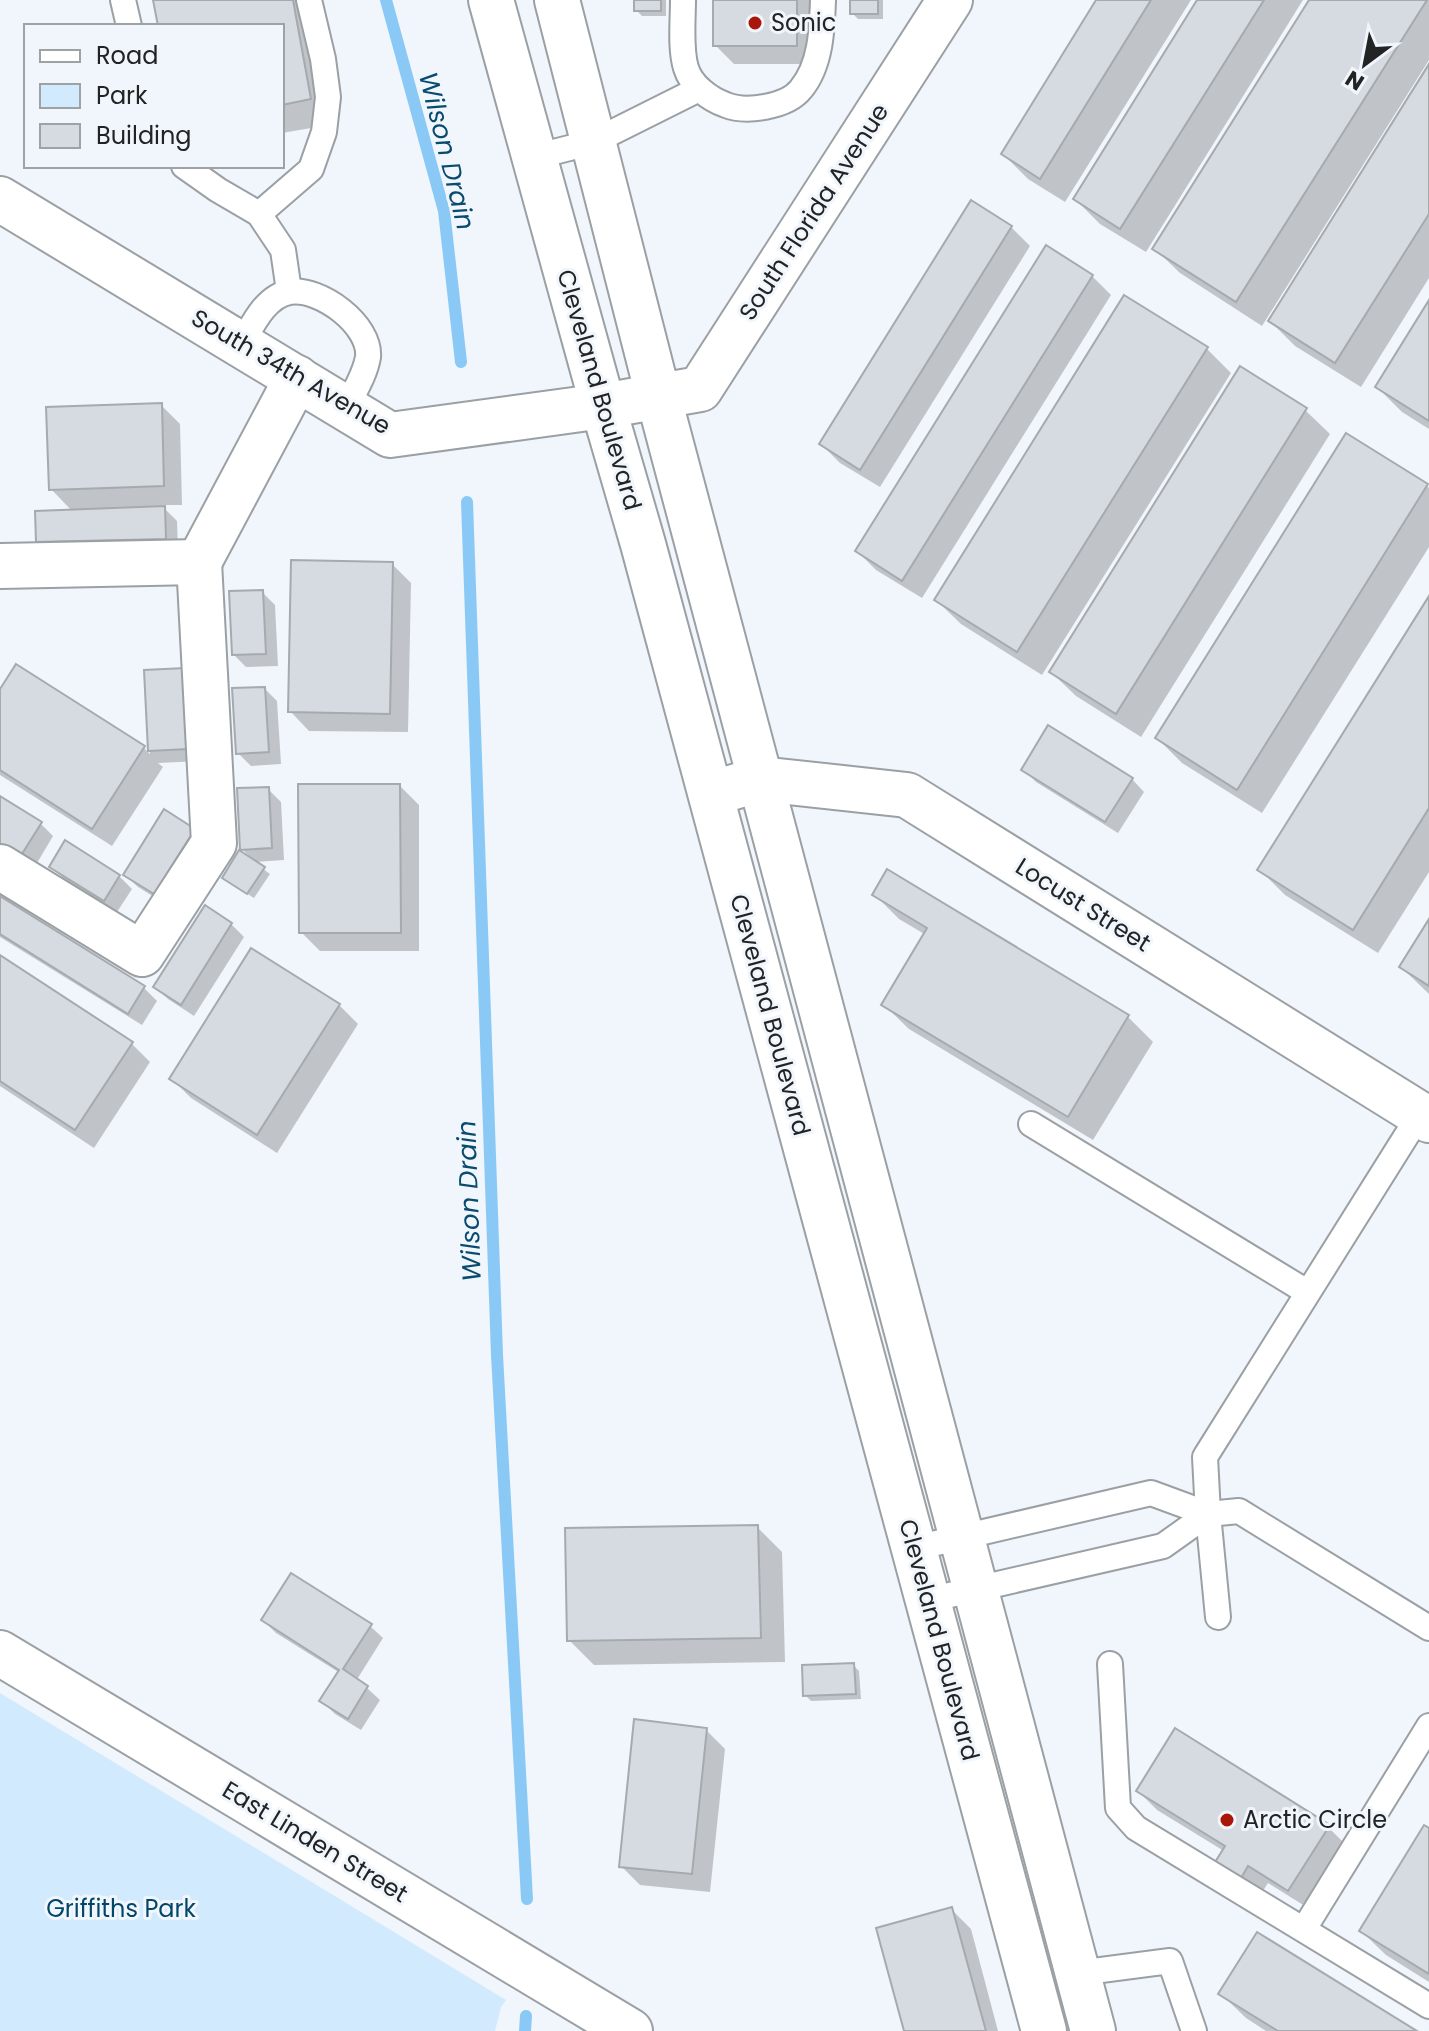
<svg xmlns="http://www.w3.org/2000/svg" width="1429" height="2031" font-family="Poppins,sans-serif">
  <rect width="100%" height="100%" fill="#f0f6fb"/>
  <path fill="#d2eafd" d="M0,1693L506,2000L501,2007L495,2031H0Z"/>
  <g fill="#0003">
    <path d="M155,0H312L335,124L282,133V26H160Z"/>
    <path d="M636,0H666V16H642L636,10Z"/>
    <path d="M715,0H816L815,64H734L715,45Z"/>
    <path d="M852,0H883V19H858L852,13Z"/>
    <path d="M1099,0H1191L1065,202L1028,179L1003,154Z"/>
    <path d="M1200,0H1303L1146,252L1100,224L1075,199Z"/>
    <path d="M1312,0H1429V60L1262,326L1180,273L1155,249Z"/>
    <path d="M1429,68V278L1361,387L1295,346L1270,321Z"/>
    <path d="M972,203L1011,227L1030,246L880,487L840,463L821,444Z"/>
    <path d="M1046,248L1092,276L1111,295L922,598L876,570L857,551Z"/>
    <path d="M1429,304V429L1402,412L1377,387Z"/>
    <path d="M1207,349L1231,373L1042,675L961,624L936,600Z"/>
    <path d="M161,405L180,424L182,505H161L177,521L178,550L51,554L38,542L73,512L51,489Z"/>
    <path d="M1305,410L1330,434L1141,737L1076,696L1051,672Z"/>
    <path d="M1427,486L1429,488V547L1262,813L1182,763L1157,738Z"/>
    <path d="M392,564L411,583L408,732L309,731L290,711Z"/>
    <path d="M262,592L275,605L278,666L246,667L233,654Z"/>
    <path d="M1429,600V872L1378,953L1285,895L1260,870Z"/>
    <path d="M147,672L200,761L158,763L163,767L112,846L0,775V693L144,748L150,754Z"/>
    <path d="M265,689L277,701L281,764L251,766L238,753Z"/>
    <path d="M1023,769L1132,779L1144,792L1118,833L1036,782Z"/>
    <path d="M400,786L419,805V951H320L301,932Z"/>
    <path d="M268,789L281,802L284,860L254,862L270,874L254,898L230,883L224,878L251,858L242,849Z"/>
    <path d="M0,798L40,823L53,836L34,868L0,847Z"/>
    <path d="M194,830L206,843L167,905L138,887L125,875Z"/>
    <path d="M51,866L119,876L132,889L117,912L64,879Z"/>
    <path d="M888,872L1128,1017L1153,1042L1093,1140L909,1029L884,1005L926,935L899,919L874,894Z"/>
    <path d="M0,899L144,988L157,1001L142,1025L0,937Z"/>
    <path d="M1429,923V994L1401,967Z"/>
    <path d="M231,924L244,937L194,1016L168,999L155,987Z"/>
    <path d="M0,958L131,1043L150,1062L94,1148L0,1086Z"/>
    <path d="M339,1005L358,1024L277,1153L191,1098L172,1079Z"/>
    <path d="M757,1527L782,1552L785,1662L594,1665L569,1640Z"/>
    <path d="M263,1620L370,1626L383,1638L356,1681L367,1688L380,1700L361,1730L335,1714L322,1701L340,1673L276,1633Z"/>
    <path d="M853,1665L859,1671L861,1699L811,1701L805,1695Z"/>
    <path d="M706,1730L725,1749L710,1892L640,1885L621,1866Z"/>
    <path d="M1138,1791L1328,1827L1347,1846L1308,1908L1268,1883L1259,1897L1235,1882L1224,1851L1157,1810Z"/>
    <path d="M1429,1830V1982L1386,1955L1361,1931Z"/>
    <path d="M952,1910L971,1929L998,2031H907Z"/>
    <path d="M1221,1994L1414,2031H1266L1246,2018Z"/>
  </g>
  <g fill="none" stroke-linecap="round" stroke-linejoin="round">
    <g stroke="#8ac9f6" stroke-width="12">
      <path d="M386,0L444,211L461,362"/>
      <path d="M467,502L497,1355L527,1899"/>
      <path d="M525,2031L526,2016"/>
    </g>
  </g>
  <g fill="#d5dbe0" stroke="#a4aaae" stroke-width="2">
    <path d="M153,0H293L311,99L282,105V26H158Z"/>
    <rect x="634" y="0" width="27" height="11"/>
    <rect x="713" y="0" width="84" height="46"/>
    <rect x="850" y="0" width="28" height="14"/>
    <path d="M1096,0H1151L1040,179L1001,154Z"/>
    <path d="M1197,0H1264L1120,229L1073,199Z"/>
    <path d="M1309,0H1427L1236,302L1152,249Z"/>
    <path d="M1429,64V214L1335,363L1268,321Z"/>
    <path d="M971,200L1012,226L860,470L819,444Z"/>
    <path d="M1046,245L1093,275L902,581L855,551Z"/>
    <path d="M1124,295L1208,347L1017,652L934,600Z"/>
    <path d="M1429,300V421L1375,387Z"/>
    <path d="M1240,366L1307,408L1116,714L1049,672Z"/>
    <path d="M162,403L164,486L49,490L46,407Z"/>
    <path d="M1346,433L1428,484L1237,790L1155,738Z"/>
    <path d="M165,506L166,539L36,542L35,511Z"/>
    <path d="M291,560L393,562L390,714L288,712Z"/>
    <path d="M263,590L266,654L232,655L229,591Z"/>
    <path d="M1429,596V808L1353,930L1257,870Z"/>
    <path d="M16,664L145,746L92,829L0,770V689Z"/>
    <path d="M185,668L189,749L148,751L144,670Z"/>
    <path d="M265,687L269,752L236,754L232,688Z"/>
    <path d="M1048,725L1133,778L1105,822L1021,770Z"/>
    <path d="M298,784H400L401,933H299Z"/>
    <path d="M269,787L272,848L240,850L237,788Z"/>
    <path d="M0,796L42,822L20,857L0,844Z"/>
    <path d="M164,809L195,829L154,894L123,875Z"/>
    <path d="M65,840L120,875L104,901L49,867Z"/>
    <path d="M239,850L265,867L247,894L222,878Z"/>
    <path d="M887,869L1129,1015L1068,1117L881,1005L927,928L872,895Z"/>
    <path d="M0,896L145,986L128,1014L0,934Z"/>
    <path d="M205,905L232,923L181,1005L153,987Z"/>
    <path d="M1429,919V986L1399,967Z"/>
    <path d="M251,948L340,1004L257,1135L169,1079Z"/>
    <path d="M0,955L133,1042L75,1130L0,1081Z"/>
    <path d="M758,1525L761,1638L567,1641L565,1528Z"/>
    <path d="M291,1573L372,1624L343,1669L368,1686L348,1719L319,1701L339,1670L261,1620Z"/>
    <path d="M854,1663L856,1694L803,1696L802,1665Z"/>
    <path d="M634,1719L707,1728L692,1874L619,1867Z"/>
    <path d="M1175,1728L1330,1825L1288,1891L1248,1866L1240,1880L1214,1864L1225,1846L1136,1791Z"/>
    <path d="M1424,1825L1429,1828V1974L1359,1931Z"/>
    <path d="M952,1907L986,2031H904L876,1928Z"/>
    <path d="M1257,1932L1417,2031H1278L1218,1994Z"/>
  </g>
  <g fill="none" stroke-linecap="round" stroke-linejoin="round">
    <g stroke="#9aa0a4" stroke-width="28">
      <g id="service">
        <path d="M123,0L129,26"/>
        <path d="M683,0C683,20 680,49 686,68C691,85 709,99 726,105C746,113 787,107 801,89C821,65 822,29 823,0"/>
        <path d="M534,157L593,142L699,89"/>
        <path d="M184,166L218,190L259,214L283,250L289,291"/>
        <path d="M259,214L311,169L324,132L328,97L323,59L309,0"/>
        <path d="M241,345C252,326 265,296 290,292C320,287 371,325 368,357C365,375 354,392 346,408"/>
        <path d="M1031,1124L1307,1292"/>
        <path d="M915,1548L1151,1493L1208,1514L1239,1511L1429,1628"/>
        <path d="M928,1600L1163,1546L1208,1514"/>
        <path d="M1218,1617L1208,1514L1205,1457L1420,1114"/>
        <path d="M1110,1664L1118,1808L1136,1828L1429,2006"/>
        <path d="M1304,1929L1429,1726"/>
        <path d="M1078,1973L1170,1961L1194,2031"/>
      </g>
    </g>
    <g stroke="#9aa0a4" stroke-width="48">
      <g id="minor">
        <path d="M0,199L390,435L603,406L700,389L950,0"/>
        <path d="M199,562L297,378"/>
        <path d="M0,566L199,562L214,843L142,954L0,867"/>
        <path d="M711,794L760,779L907,795L1429,1120"/>
      </g>
    </g>
    <g stroke="#9aa0a4" stroke-width="48">
      <path id="secondary" d="M0,1653L630,2031"/>
    </g>
    <g stroke="#9aa0a4" stroke-width="48">
      <g id="primary">
        <path d="M491,0L603,406L643,544L1044,2031"/>
        <path d="M557,0L658,395L1093,2031"/>
      </g>
    </g>
    <use href="#service" stroke="#fff" stroke-width="24"/>
    <use href="#minor" stroke="#fff" stroke-width="44"/>
    <use href="#secondary" stroke="#fff" stroke-width="44"/>
    <use href="#primary" stroke="#fff" stroke-width="44"/>
  </g>
  <g fill="#a9170a" stroke="#f0f6fb" stroke-width="3">
    <circle cx="755" cy="23" r="8"/>
    <circle cx="1227" cy="1820" r="8"/>
  </g>
  <g text-anchor="middle" stroke-width="6" stroke-linejoin="round" paint-order="stroke">
    <g font-size="24" fill="#212325" stroke="#f0f6fb" text-anchor="start">
      <text x="771" y="31">Sonic</text>
      <text x="1243" y="1828">Arctic Circle</text>
    </g>
    <g font-size="24" fill="#212325" stroke="#f0f6fb">
      <text transform="translate(814 212) rotate(-57)" y="8">South Florida Avenue</text>
      <text transform="translate(291 372) rotate(30)" y="8">South 34th Avenue</text>
      <text transform="translate(599 390) rotate(74)" y="8">Cleveland Boulevard</text>
      <text transform="translate(1083 905) rotate(32)" y="8">Locust Street</text>
      <text transform="translate(770 1015) rotate(75)" y="8">Cleveland Boulevard</text>
      <text transform="translate(939 1640) rotate(75)" y="8">Cleveland Boulevard</text>
      <text transform="translate(315 1842) rotate(31)" y="8">East Linden Street</text>
    </g>
    <g font-size="24" fill="#01466a" stroke="#f0f6fb">
      <text x="121" y="1917">Griffiths Park</text>
    </g>
    <g font-size="26" font-style="italic" fill="#084b6f" stroke="#f0f6fb">
      <text transform="translate(447 151) rotate(76)" y="9">Wilson Drain</text>
      <text transform="translate(469 1201) rotate(-92)" y="9">Wilson Drain</text>
    </g>
  </g>
  <rect x="24" y="24" width="260" height="144" fill="#f0f6fb" stroke="#9da2a5" stroke-width="2"/>
  <rect x="40" y="50" width="40" height="12" fill="#ffffff" stroke="#9da2a5" stroke-width="2"/>
  <text x="96" y="64" font-size="24" fill="#212325">Road</text>
  <rect x="40" y="84" width="40" height="24" fill="#d2eafd" stroke="#9da2a5" stroke-width="2"/>
  <text x="96" y="104" font-size="24" fill="#212325">Park</text>
  <rect x="40" y="124" width="40" height="24" fill="#d5dbe0" stroke="#9da2a5" stroke-width="2"/>
  <text x="96" y="144" font-size="24" fill="#212325">Building</text>
  <g transform="translate(1365 64) rotate(212)" stroke="#f0f6fb" stroke-width="6" paint-order="stroke">
  <path d="M0-6L14 30L0 20L-14 30Z" fill="#212325"/>
  <text y="-12" font-size="22" font-weight="bold" text-anchor="middle" fill="#212325">N</text>
  </g>
</svg>
